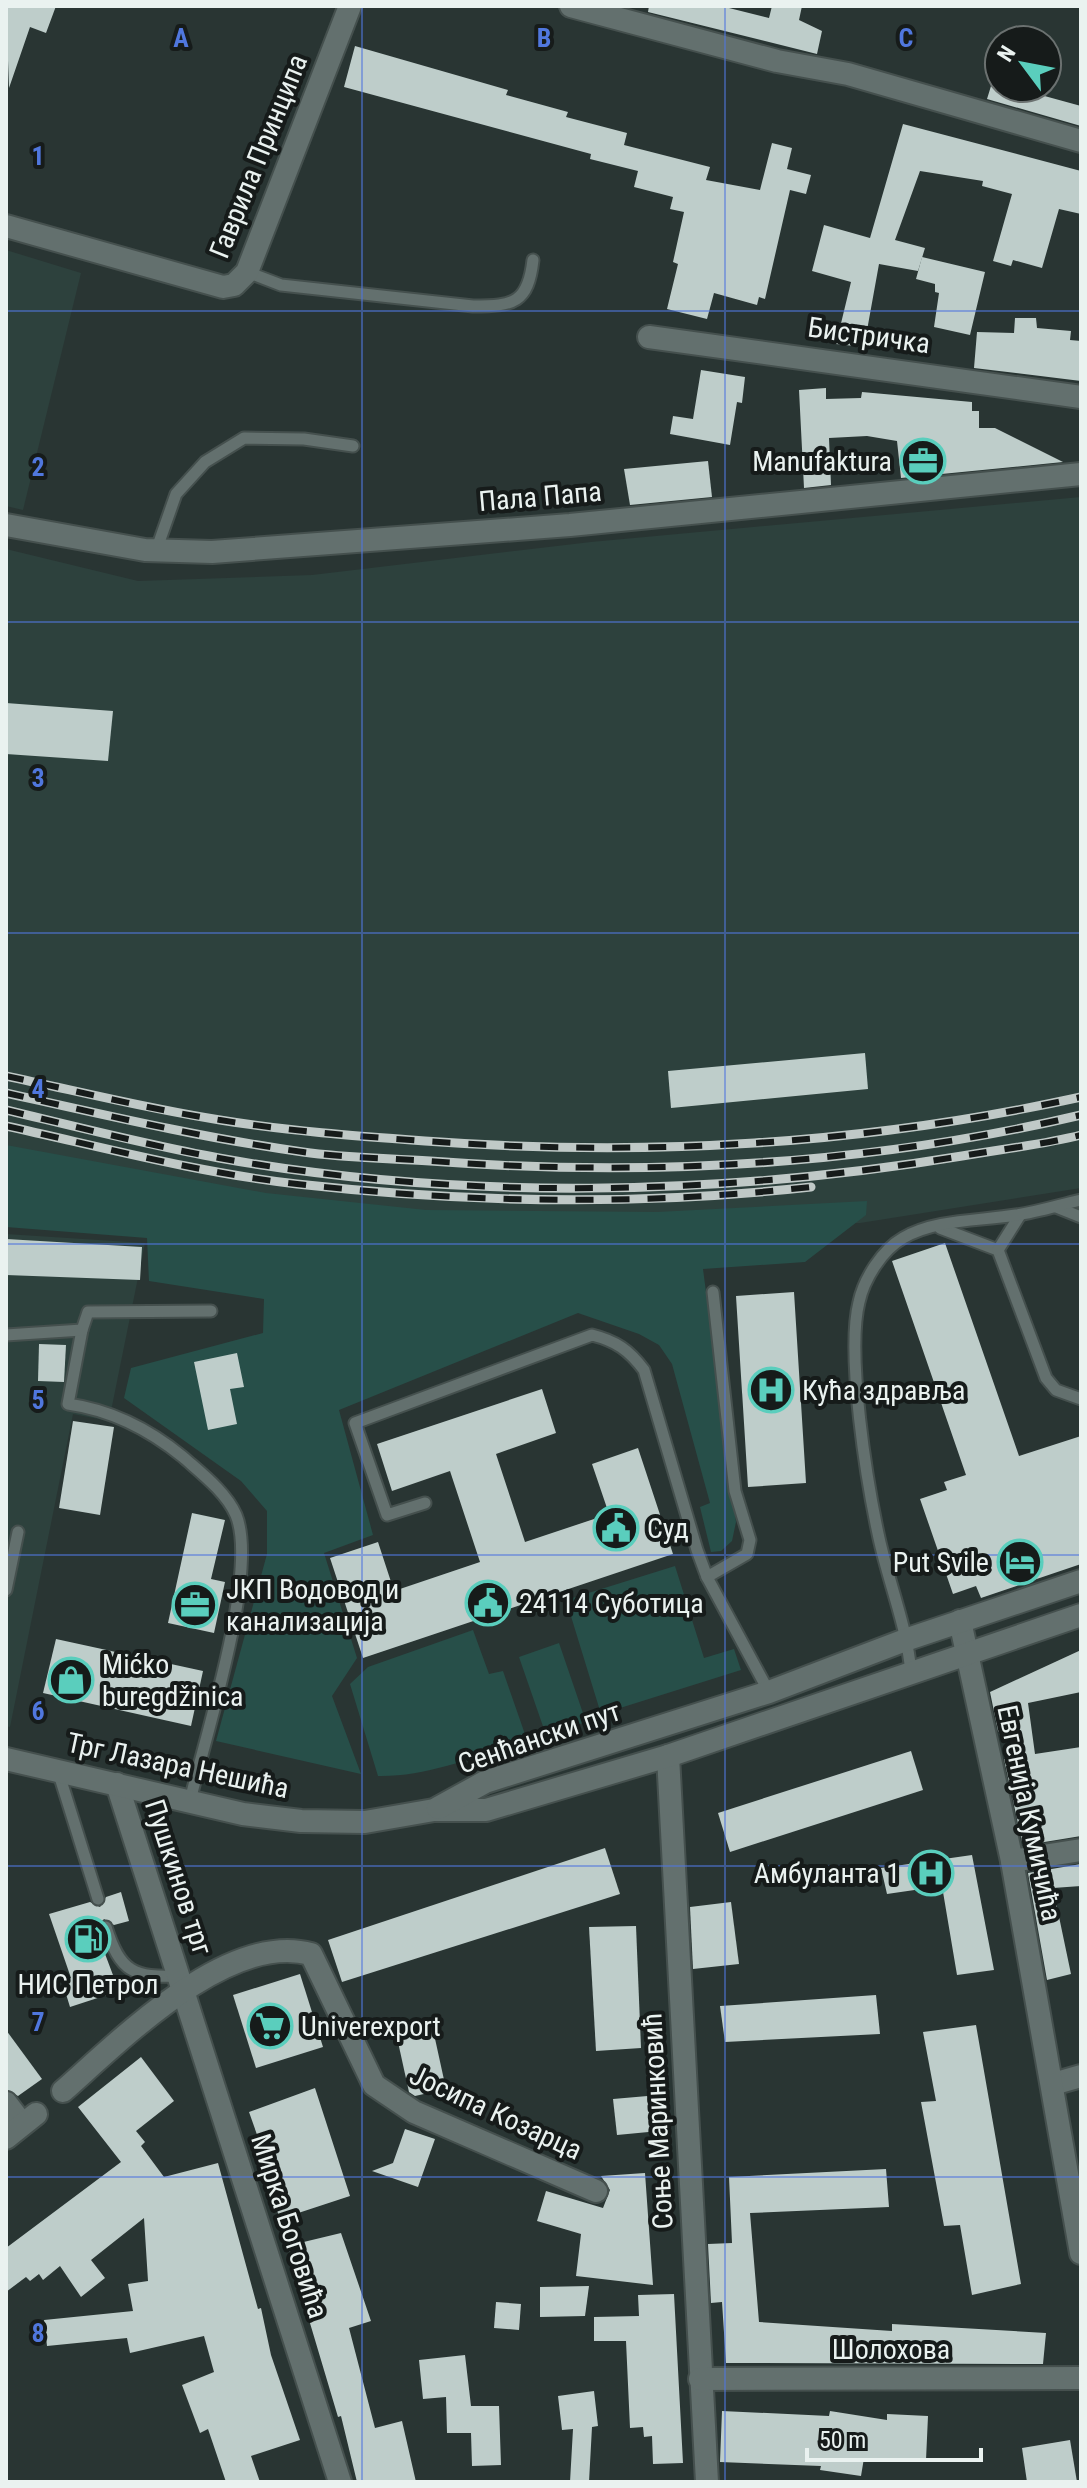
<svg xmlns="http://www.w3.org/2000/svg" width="1087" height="2488" font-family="'Roboto Condensed',sans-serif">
  <rect width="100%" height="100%" fill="#293533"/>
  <g fill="#2d413d">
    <path d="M6,250L81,273L23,510L6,506Z"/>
    <path d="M1081,497V1188L860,1223L309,1220L6,1153V549L138,581L312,575L591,542Z"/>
    <path d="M6,1234L145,1243L109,1421L73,1414L10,1727L6,1726Z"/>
  </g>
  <g fill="#274f49">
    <path d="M6,1145L266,1193L426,1210L657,1212L867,1201L866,1215L805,1262L703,1269L736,1522L732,1541L721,1551L711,1552L700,1507L710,1503L672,1364L659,1345L639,1334L578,1313L339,1410L373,1535L324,1553L357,1658L332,1696L361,1774L216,1741L267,1554V1511L241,1481L124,1398L131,1368L263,1333L264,1299L149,1281L147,1238L6,1227Z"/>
    <path d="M675,1566L704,1658L734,1649L741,1670L601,1714L566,1600Z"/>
    <path d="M473,1630L489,1674L503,1671L527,1740C479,1755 429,1777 378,1776L350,1684L368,1667Z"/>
    <path d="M559,1643L586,1722L546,1735L519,1657Z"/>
  </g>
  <g fill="#becdca">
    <path d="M6,6H56L46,33L30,27L9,88Z"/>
    <path d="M649,6H721L769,18L772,6H802L799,20L822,31L817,54L648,12Z"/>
    <path d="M355,46L508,90L506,95L568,112L566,117L627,133L624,145L710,167L706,180L760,190L772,143L792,148L787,169L811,175L806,194L790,190L765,299L759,297L757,305L714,293L707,319L667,309L678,264L673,262L684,212L670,209L673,197L634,187L638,171L590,159L591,154L344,87Z"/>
    <path d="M991,86L1017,94L1019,89L1081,106V126L987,99Z"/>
    <path d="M903,124L1081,171V214L1059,209L1042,268L1013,260L1011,266L993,261L1012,194L982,186L983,181L920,171L895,240L925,248L918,271L879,264L864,347L836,344L851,282L812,271L824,225L870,238Z"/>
    <path d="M922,257L985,272L970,335L934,327L939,293L935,292V284L916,279Z"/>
    <path d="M1015,318H1036L1037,328L1071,331L1070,340L1081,341V381L974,368L977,332L1014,333Z"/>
    <path d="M701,370L745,377L742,403L737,402L730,445L670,434L673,416L693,419Z"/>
    <path d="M826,388V399L861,398L862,392L972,402V411H979V428H995L1063,462L901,478L897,441L867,436L829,438L831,485L804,488L799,390Z"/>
    <path d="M708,461L712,497L630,505L624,469Z"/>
    <path d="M6,703L113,711L108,761L6,754Z"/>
    <path d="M865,1053L868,1089L671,1108L668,1071Z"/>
    <path d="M6,1239L142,1247L140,1280L6,1275Z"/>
    <path d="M945,1243L1019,1456L1081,1436V1564L981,1598L976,1586L953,1594L920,1499L947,1490L944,1482L966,1475L892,1261Z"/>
    <path d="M794,1292L806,1483L748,1487L736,1296Z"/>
    <path d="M39,1344L66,1345L64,1382L38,1381Z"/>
    <path d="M237,1353L244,1387L230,1389L237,1424L208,1430L194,1362Z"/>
    <path d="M542,1389L556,1433L496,1454L525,1542L609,1514L592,1464L638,1448L673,1554L363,1658L330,1558L378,1542L394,1591L480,1562L450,1471L392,1491L377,1444Z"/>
    <path d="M73,1421L114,1427L100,1515L59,1508Z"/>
    <path d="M192,1513L225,1520L211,1579L225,1582L214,1633L168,1623Z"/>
    <path d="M56,1639L203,1671L191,1726L43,1693Z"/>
    <path d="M1081,1650V1692L1028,1703L1035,1754L1081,1747V1836L1026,1845L1022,1842L1004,1759L1026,1756L998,1731L990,1692Z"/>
    <path d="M911,1751L923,1790L730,1852L718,1813Z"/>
    <path d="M605,1848L620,1894L342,1982L328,1940Z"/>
    <path d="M972,1855L994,1970L957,1975L942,1886L887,1894L881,1868Z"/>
    <path d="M1081,1864V1886L1053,1888L1071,1974L1047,1980L1028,1873Z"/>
    <path d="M121,1892L129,1921L114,1925L104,1919L96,1930L119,1991L70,2007L62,1981L71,1978L49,1914L90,1902L100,1907L106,1897Z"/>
    <path d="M731,1902L739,1964L693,1969L690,1907Z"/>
    <path d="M636,1926L641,2048L596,2051L589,1927Z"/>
    <path d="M300,1974L323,2047L256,2068L233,1995Z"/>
    <path d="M876,1995L880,2034L725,2042L720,2006Z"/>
    <path d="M432,2025L446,2089L415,2096L409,2092L396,2033Z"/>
    <path d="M976,2025L1021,2284L972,2295L960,2225L944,2226L921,2102L936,2101L923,2032Z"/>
    <path d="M6,2030L42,2079L18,2096L6,2089Z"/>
    <path d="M141,2057L174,2101L136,2131L145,2142L141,2146L164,2177L218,2163L258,2309L261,2308L271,2355L300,2440L251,2456L260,2482H226L208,2429L200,2433L182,2385L214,2372L204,2336L130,2353L127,2338L47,2346L44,2320L133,2311L128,2284L148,2281L144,2218L91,2260L105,2278L81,2297L60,2266L43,2280L39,2274L30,2281L26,2277L6,2292V2248L121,2162L78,2107Z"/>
    <path d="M315,2088L350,2196L280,2219L274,2202L280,2200L249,2112Z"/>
    <path d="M659,2095V2131L617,2135L613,2099Z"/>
    <path d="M405,2129L435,2139L418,2187L372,2171L393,2163Z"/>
    <path d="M886,2169L889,2207L750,2213L759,2322L892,2331V2324L1046,2333L1043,2364L726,2363L722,2302L711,2303L708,2244L732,2243L729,2177Z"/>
    <path d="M645,2173L653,2285L576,2276L581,2234L537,2221L546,2191L603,2208L610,2190L601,2176Z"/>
    <path d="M341,2233L371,2321L349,2328L375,2428L402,2421L416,2482H357L341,2416L338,2417L287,2246Z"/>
    <path d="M589,2286L585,2316L540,2317V2287Z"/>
    <path d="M674,2294L683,2463L653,2464L652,2436L644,2437L643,2427L630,2428L626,2341H594V2317L639,2316L638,2295Z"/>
    <path d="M496,2302L521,2304L519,2330L494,2328Z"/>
    <path d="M465,2355L471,2406H499L501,2465L472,2466L471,2433H447L446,2397L423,2399L419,2360Z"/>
    <path d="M594,2391L598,2426L592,2427L589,2482H570L573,2429L562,2430L558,2396Z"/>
    <path d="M722,2411L829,2416L830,2411L887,2420V2414L928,2416L926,2460L864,2458L861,2476L820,2470L821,2466L720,2462Z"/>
    <path d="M1070,2440L1077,2482H1027L1022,2448Z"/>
  </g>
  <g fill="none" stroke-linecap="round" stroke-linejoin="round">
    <g stroke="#45504e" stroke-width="15">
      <g id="service">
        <path d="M247,272L281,285L473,306C514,306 528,303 533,260"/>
        <path d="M156,551L176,494L205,462L244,438L304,439L353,446"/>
        <path d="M1056,1207L1081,1217"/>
        <path d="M940,1228L998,1250L1046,1378L1056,1390L1081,1399"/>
        <path d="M998,1250L1020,1215"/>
        <path d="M82,1330L68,1404C111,1410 150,1430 183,1457C201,1473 226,1492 236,1515C259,1571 205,1737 190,1801"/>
        <path d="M6,1335L82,1330L88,1312L211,1311"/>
        <path d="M425,1503L387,1515L355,1423L592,1335C616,1341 629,1350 644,1370L697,1550L707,1577L769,1692"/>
        <path d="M707,1577L747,1554L750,1540L735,1491L713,1292"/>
        <path d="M6,1590L18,1532"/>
        <path d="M911,1673C907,1626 889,1584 879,1538C867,1483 846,1354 859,1302C864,1279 882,1250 903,1238C935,1219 980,1221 1016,1215C1038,1212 1059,1205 1081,1200"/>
        <path d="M58,1771L98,1899"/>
        <path d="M106,1927C120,1972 134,1978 179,1976"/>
      </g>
    </g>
    <g stroke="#45504e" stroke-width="26">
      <g id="minor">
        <path d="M571,6L777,61L848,74L1081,141"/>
        <path d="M6,226L223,287L234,285L247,272L350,6"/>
        <path d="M649,337L1081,397"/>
        <path d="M668,1756L707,2482"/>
        <path d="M117,1784L340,2482"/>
        <path d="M1012,1861L1081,1850"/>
        <path d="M1053,2084L1081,2076"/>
        <path d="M63,2091C121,2040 228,1931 311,1954L374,2085L414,2112L596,2191"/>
        <path d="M6,2103L22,2124"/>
        <path d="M6,2138L36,2114"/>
        <path d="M700,2379L1081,2378"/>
      </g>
    </g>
    <g stroke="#45504e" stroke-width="26">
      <g id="tertiary">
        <path d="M6,525L145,550L212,552L570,525L1081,474"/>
        <path d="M960,1621L1012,1861L1081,2253"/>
      </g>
    </g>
    <g stroke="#45504e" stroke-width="26">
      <g id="secondary">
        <path d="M6,1759L243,1814L301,1821L365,1822L434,1810H486L668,1756L1081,1615"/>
        <path d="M438,1808L485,1782L769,1692L908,1639L1081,1581"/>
      </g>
    </g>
    <use href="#service" stroke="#63706e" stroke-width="11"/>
    <use href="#minor" stroke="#63706e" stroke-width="22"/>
    <use href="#tertiary" stroke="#63706e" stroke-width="22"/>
    <use href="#secondary" stroke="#63706e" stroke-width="22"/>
    <g stroke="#c0c9c7" stroke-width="9">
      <g id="rail">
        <path d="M6,1076C77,1091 148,1109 220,1120C287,1131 356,1136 425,1141C648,1157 862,1145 1081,1097"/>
        <path d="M6,1093C105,1115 203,1138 303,1152C345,1158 388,1158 430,1161C647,1177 869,1165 1081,1115"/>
        <path d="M6,1110C77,1127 147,1145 219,1158C459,1201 722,1196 962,1156C1001,1149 1042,1145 1081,1135"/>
        <path d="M6,1126C102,1147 199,1173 297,1184C468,1203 640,1206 811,1187"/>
      </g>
    </g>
    <use href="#rail" stroke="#161b1a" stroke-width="6" stroke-dasharray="18" stroke-linecap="butt"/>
  </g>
  <path fill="none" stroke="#5077de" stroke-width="2" stroke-opacity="0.55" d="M362,6V2482M725,6V2482M6,311H1081M6,622H1081M6,933H1081M6,1244H1081M6,1555H1081M6,1866H1081M6,2177H1081"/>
  <defs>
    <g id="office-ring" transform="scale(2.3)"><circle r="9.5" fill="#161b1a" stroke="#5acebd" stroke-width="1.5"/><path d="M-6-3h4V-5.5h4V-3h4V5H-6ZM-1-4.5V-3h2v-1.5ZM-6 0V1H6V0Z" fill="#5acebd"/></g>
    <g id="hospital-ring" transform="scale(2.3)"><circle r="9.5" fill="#161b1a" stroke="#5acebd" stroke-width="1.5"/><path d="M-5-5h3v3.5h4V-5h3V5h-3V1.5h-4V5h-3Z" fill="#5acebd"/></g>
    <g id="civic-ring" transform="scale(2.3)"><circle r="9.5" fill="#161b1a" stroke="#5acebd" stroke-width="1.5"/><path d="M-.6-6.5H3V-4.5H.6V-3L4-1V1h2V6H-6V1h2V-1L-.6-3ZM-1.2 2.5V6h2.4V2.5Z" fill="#5acebd"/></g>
    <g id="hotel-ring" transform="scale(2.3)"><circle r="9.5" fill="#161b1a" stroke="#5acebd" stroke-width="1.5"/><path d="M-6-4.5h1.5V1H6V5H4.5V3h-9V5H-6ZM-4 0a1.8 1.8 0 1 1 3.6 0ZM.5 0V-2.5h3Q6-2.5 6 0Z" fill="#5acebd"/></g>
    <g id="shop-ring" transform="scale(2.3)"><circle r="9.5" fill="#161b1a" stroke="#5acebd" stroke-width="1.5"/><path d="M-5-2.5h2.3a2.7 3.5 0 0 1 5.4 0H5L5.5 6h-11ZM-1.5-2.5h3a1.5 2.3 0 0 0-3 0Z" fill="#5acebd"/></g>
    <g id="fuel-ring" transform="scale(2.3)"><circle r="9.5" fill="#161b1a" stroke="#5acebd" stroke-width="1.5"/><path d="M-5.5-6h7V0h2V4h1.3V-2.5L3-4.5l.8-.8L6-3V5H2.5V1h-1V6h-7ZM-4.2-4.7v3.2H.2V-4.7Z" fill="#5acebd"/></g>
    <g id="supermarket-ring" transform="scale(2.3)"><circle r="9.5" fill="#161b1a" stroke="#5acebd" stroke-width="1.5"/><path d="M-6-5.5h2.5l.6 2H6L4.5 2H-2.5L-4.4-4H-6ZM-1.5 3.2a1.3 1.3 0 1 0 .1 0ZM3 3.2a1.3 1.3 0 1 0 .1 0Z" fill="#5acebd"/></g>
  </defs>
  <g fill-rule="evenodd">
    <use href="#office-ring" x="923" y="461"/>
    <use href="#hospital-ring" x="771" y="1390"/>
    <use href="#civic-ring" x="616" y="1528"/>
    <use href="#hotel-ring" x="1020" y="1562"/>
    <use href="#civic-ring" x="488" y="1603"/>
    <use href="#office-ring" x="195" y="1605"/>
    <use href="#shop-ring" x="71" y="1680"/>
    <use href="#hospital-ring" x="931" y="1873"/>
    <use href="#fuel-ring" x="88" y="1939"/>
    <use href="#supermarket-ring" x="270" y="2026"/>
  </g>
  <g text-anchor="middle" stroke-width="8" stroke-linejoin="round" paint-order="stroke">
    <g font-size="28" fill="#eaf2f0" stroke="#161b1a">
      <text transform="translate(258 156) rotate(-68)" y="10">Гаврила Принципа</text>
      <text transform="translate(869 335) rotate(8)" y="10">Бистричка</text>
      <text transform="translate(540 496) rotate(-5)" y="10">Пала Папа</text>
      <text transform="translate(539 1737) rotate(-19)" y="10">Сенћански пут</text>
      <text transform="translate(178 1765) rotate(12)" y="10">Трг Лазара Нешића</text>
      <text transform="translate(1030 1813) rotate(78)" y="10">Евгенија Кумичића</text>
      <text transform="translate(179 1877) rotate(72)" y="10">Пушкинов трг</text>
      <text transform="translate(496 2112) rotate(25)" y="10">Јосипа Козарца</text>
      <text transform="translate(657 2121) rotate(-93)" y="10">Соње Маринковић</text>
      <text transform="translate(290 2226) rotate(72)" y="10">Мирка Боговића</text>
      <text x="891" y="2359">Шолохова</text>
    </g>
    <g font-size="28" fill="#eaf2f0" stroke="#161b1a" text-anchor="start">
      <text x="892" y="471" text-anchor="end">Manufaktura</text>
      <text x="802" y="1400">Кућа здравља</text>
      <text x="647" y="1538">Суд</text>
      <text x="989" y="1572" text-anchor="end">Put Svile</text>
      <text x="226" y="1599">ЈКП Водовод и<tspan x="226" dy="32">канализација</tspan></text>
      <text x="519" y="1613">24114 Суботица</text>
      <text x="102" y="1674">Mićko<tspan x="102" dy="32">buregdžinica</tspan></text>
      <text x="900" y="1883" text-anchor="end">Амбуланта 1</text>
      <text x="88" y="1994" text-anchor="middle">НИС Петрол</text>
      <text x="301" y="2036">Univerexport</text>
    </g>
  </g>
  <g font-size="26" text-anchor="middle" font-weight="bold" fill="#5077de" stroke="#161b1a" stroke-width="8" stroke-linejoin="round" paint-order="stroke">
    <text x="181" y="47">A</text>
    <text x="544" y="47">B</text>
    <text x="906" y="47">C</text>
    <text x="38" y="165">1</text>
    <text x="38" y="476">2</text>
    <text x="38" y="787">3</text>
    <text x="38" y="1098">4</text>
    <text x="38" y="1409">5</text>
    <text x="38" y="1720">6</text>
    <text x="38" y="2031">7</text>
    <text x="38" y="2342">8</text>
  </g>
  <rect width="1087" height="2488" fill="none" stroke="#eaf2f0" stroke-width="16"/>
  <g transform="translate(1023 64) rotate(302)"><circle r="38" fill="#161b1a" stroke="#6b7170" stroke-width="2"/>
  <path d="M0-6L14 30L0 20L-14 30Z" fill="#5acebd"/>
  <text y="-12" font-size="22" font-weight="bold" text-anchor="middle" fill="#eaf2f0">N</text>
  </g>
  <path d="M807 2448v12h174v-12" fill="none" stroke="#eaf2f0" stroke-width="4"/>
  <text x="819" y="2448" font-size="24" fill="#eaf2f0" stroke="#161b1a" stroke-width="6" paint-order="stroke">50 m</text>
</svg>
